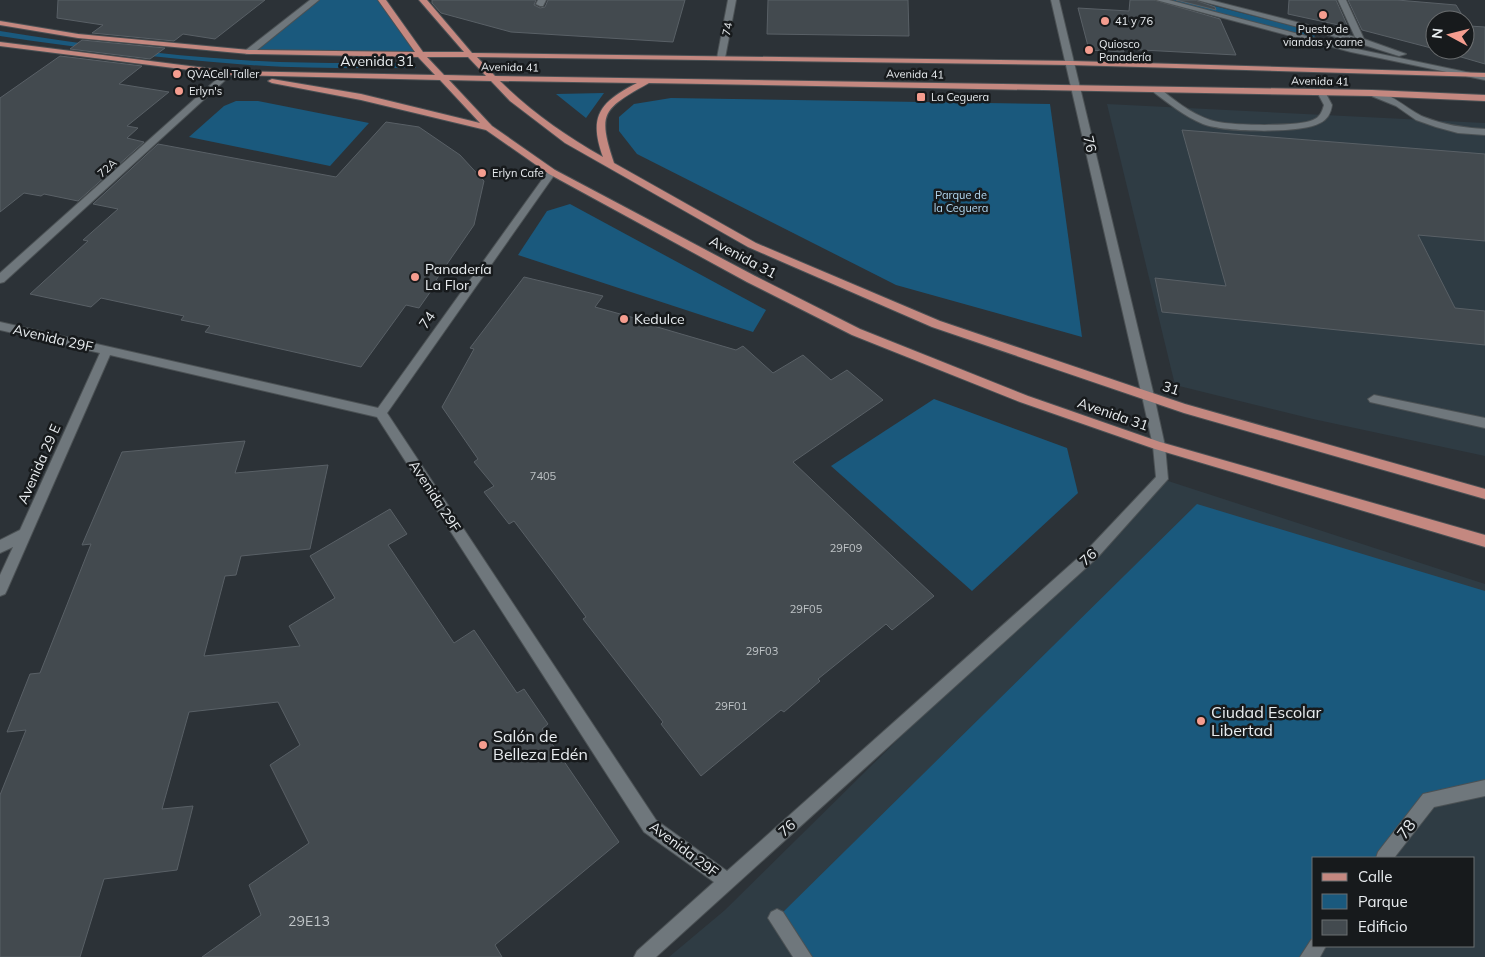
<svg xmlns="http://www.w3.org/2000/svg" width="1485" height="957" font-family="Mulish,sans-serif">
  <rect width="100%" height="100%" fill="#2c3237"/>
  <g fill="#2f3c44" fill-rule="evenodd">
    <path d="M1107,104L1485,123V456L1313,419L1175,385Z"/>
    <path d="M1162,479L1485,584V957H669L725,910ZM1314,858H1474V946H1314Z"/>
  </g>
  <g fill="#1a597d">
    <path d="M315,0H382L422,56L249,52Z"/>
    <path d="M1170,0H1191L1316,32L1314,38Z"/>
    <path d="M0,31C80,44 160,55 241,60C298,64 355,63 412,63L416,68C356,68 297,69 237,64C158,58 79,48 0,36Z"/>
    <path d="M604,93L586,118L556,94Z"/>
    <path d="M671,98L1050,104L1082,337L896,285L637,154L619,131V117L634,104Z"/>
    <path d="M236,101H258L369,123L330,166L189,137L224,106Z"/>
    <path d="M570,204L766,310L753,332L518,255L547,211Z"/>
    <path d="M934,399L1067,448L1078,493L972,591L831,466Z"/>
    <path d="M1197,504L1485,591V788L1429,800L1384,858H1314V946H1317L1309,957H803L777,918Z"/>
  </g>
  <g fill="#434a4f" stroke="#596066">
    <path d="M58,0H265L215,39L183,34L174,41L92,33L103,25L57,18Z"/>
    <path d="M432,0H536L534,5L540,8L545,7L548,0H685L673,42L511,32L441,13L432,3Z"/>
    <path d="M768,0H908L909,36L767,34Z"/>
    <path d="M1130,0H1154L1220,19L1236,55L1123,49L1124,52L1089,50L1078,8L1129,11Z"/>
    <path d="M1176,0H1195L1215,7L1216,10Z"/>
    <path d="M1289,0H1336L1348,27L1288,14Z"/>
    <path d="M1348,0H1397L1456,5L1469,26L1485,27V64L1437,50H1465V20H1435V49L1362,30Z"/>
    <path d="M82,40L165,48L150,59L70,49Z"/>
    <path d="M60,56L142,66L119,84L169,92L127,126L138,128L127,138L144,142L78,201L44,194L41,196L24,193L0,212V98Z"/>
    <path d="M386,122L419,127L460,155L484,181L474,225L436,280L438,281L419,308L406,305L361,367L205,332L210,326L181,320L184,316L101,298L91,307L30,294L88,241L83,240L118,209L93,204L158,144L336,177Z"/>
    <path d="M1182,130L1485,154V241L1418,235L1455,308L1485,311V345L1162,312L1155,278L1226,286Z"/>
    <path d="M524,277L603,296L595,307L649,322L647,324L736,350L743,346L773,373L803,355L831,380L847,370L883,400L793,462L934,596L892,630L886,624L818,679L820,681L784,712L781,710L701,776L661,724L663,722L583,619L586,617L555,575L514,521L509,524L484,492L494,486L474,462L478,459L442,407L474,349L470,348Z"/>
    <path d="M245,441L235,473L328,465L310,549L241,556L236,575L225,576L204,656L300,646L289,626L335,598L310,556L390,509L407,534L388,545L454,643L474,630L517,693L524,689L548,724L542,729L619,842L495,945L502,957H202L261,915L249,885L309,843L270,765L300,745L278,702L189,712L162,809L193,806L177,870L104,879L80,957H0V795L26,730L7,732L30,674L40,673L91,544L82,545L122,452Z"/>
  </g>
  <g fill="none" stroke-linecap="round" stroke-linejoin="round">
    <g stroke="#4b5154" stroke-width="2">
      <g id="minor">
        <path d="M310,0H319L252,54H246V50Z"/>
        <path d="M538,0H546L543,6H540L536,4Z"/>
        <path d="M728,0H736L725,58L721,60L717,58Z"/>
        <path d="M1051,0H1059L1154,396L1165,446L1168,479L1098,557L656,957H634L637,951L714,882L644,832L377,417L110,355L7,590L5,594L0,596V575L13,547L0,553V540L20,530L100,353L0,330V322L378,408L549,170H555V174L387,413L656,820L727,871L1088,549L1156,477L1153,446L1142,396Z"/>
        <path d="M1156,0H1169L1352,48L1485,76V80L1351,52Z"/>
        <path d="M1197,0H1210L1355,37L1338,0H1346L1364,39L1406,54L1399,56L1358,43Z"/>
        <path d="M226,71L233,73L4,282L0,283V273Z"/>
        <path d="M1152,87H1158C1174,100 1190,113 1210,120C1225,126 1299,127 1313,120C1320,117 1322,112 1324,105L1317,92L1321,89L1324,90L1332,105C1331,113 1327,120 1320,123C1301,134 1223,132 1203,124C1184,116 1168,103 1152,91Z"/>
        <path d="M1369,91C1388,89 1408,111 1424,117C1444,125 1464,128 1485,129V135L1458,133L1436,127L1416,120L1396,106L1369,95Z"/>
        <path d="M1374,395L1485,418V428L1370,402L1368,399Z"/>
        <path d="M1485,780V796L1434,807L1394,858H1376L1378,852L1423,794Z"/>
        <path d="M777,909L783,912L812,957H793L768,918L771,912Z"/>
        <path d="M1314,939V946H1326L1320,957H1300L1311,940Z"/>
      </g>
    </g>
    <g stroke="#4b5154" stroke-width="2">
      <path id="major" d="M378,0H386L423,52H464L419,0H427L472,53L1071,61L1485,73V77L1071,65L477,57L495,76L1372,90L1485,95V101L1372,96L649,83C603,109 597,112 614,163L756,243L940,321L1185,404L1485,489V499L1184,413L932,327L748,247L565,143L510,101L491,81L449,80L492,126L555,170L755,276L860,329L1028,396L1160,442L1485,535V547L1155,449L1020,402L852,335L747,282L549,174L486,130L361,100L272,83L268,81L272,79L361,94L480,123L440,80L229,75L0,46V42L229,71L435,75L418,57L249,54L78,38L0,25V21L78,34L249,50L415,52ZM427,57H468L486,76L444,75ZM500,81L637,83C600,102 588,116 603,157C566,136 530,111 500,81Z"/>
    </g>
    <use href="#minor" fill="#6f777c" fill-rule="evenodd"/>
    <use href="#major" fill="#c48880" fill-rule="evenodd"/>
  </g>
  <g fill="#f59d8f" stroke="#171a1c" stroke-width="2">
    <circle cx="1323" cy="15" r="5"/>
    <circle cx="1105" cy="21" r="5"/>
    <circle cx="1089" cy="50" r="5"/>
    <circle cx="177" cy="74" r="5"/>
    <circle cx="179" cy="91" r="5"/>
    <rect x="916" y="92" width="10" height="10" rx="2.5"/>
    <circle cx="482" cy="173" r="5"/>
    <circle cx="415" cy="277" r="5"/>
    <circle cx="624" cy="319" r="5"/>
    <circle cx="1201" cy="721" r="5"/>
    <circle cx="483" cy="745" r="5"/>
  </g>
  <g text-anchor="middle" stroke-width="5" stroke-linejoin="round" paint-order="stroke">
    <g font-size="11" fill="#e8ecef" stroke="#171a1c" text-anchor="start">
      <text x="1115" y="25">41 y 76</text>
      <text x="1323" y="33" text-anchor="middle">Puesto de<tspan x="1323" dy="13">viandas y carne</tspan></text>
      <text x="1099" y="48">Quiosco<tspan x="1099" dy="13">Panadería</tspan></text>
      <text x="187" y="78">QVACell Taller</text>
      <text x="189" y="95">Erlyn's</text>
      <text x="931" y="101">La Ceguera</text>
      <text x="492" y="177">Erlyn Cafe</text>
    </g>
    <g font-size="11" fill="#e8ecef" stroke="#171a1c">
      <text transform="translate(727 29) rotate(-79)" y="4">74</text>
      <text transform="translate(510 67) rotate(1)" y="4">Avenida 41</text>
      <text transform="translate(915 74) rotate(1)" y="4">Avenida 41</text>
      <text transform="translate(1320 81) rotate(1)" y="4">Avenida 41</text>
      <text transform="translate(107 168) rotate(-42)" y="4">72A</text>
    </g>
    <g font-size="11" fill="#b3d8f1" stroke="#171a1c">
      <text x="961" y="199">Parque de<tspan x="961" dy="13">la Ceguera</tspan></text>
    </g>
    <g font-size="11" fill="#bfc4c7">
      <text x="543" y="480">7405</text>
      <text x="846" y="552">29F09</text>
      <text x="806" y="613">29F05</text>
      <text x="762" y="655">29F03</text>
      <text x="731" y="710">29F01</text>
    </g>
    <g font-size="14" fill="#e8ecef" stroke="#171a1c">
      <text x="377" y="66">Avenida 31</text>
      <text transform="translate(1090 144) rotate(77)" y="5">76</text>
      <text transform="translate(743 257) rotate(28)" y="5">Avenida 31</text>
      <text transform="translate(427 320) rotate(-55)" y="5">74</text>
      <text transform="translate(53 338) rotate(13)" y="5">Avenida 29F</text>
      <text transform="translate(1171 388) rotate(18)" y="5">31</text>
      <text transform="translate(1113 414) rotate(19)" y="5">Avenida 31</text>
      <text transform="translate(39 464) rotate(-66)" y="5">Avenida 29 E</text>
      <text transform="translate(435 496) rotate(57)" y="5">Avenida 29F</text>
      <text transform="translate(1088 557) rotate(-43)" y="5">76</text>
      <text transform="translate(787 828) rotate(-42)" y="5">76</text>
      <text transform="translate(684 849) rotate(37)" y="5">Avenida 29F</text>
    </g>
    <g font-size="14" fill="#e8ecef" stroke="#171a1c" text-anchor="start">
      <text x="425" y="274">Panadería<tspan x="425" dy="16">La Flor</tspan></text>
      <text x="634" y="324">Kedulce</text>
    </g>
    <g font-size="14" fill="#bfc4c7">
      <text x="309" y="926">29E13</text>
    </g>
    <g font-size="16" fill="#e8ecef" stroke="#171a1c" text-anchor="start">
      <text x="1211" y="718">Ciudad Escolar<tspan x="1211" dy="18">Libertad</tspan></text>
      <text x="493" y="742">Salón de<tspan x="493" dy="18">Belleza Edén</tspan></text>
    </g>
    <g font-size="16" fill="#e8ecef" stroke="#171a1c">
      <text transform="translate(1406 829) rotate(-53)" y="6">78</text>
    </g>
  </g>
  <rect x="1312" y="857" width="162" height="90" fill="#171a1c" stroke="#6b6e70"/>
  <rect x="1322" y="873" width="25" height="8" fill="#c48880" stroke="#6b6e70"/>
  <text x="1358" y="882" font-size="15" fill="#e8ecef">Calle</text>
  <rect x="1322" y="894" width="25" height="15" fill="#1a597d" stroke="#6b6e70"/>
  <text x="1358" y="907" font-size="15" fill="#e8ecef">Parque</text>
  <rect x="1322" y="920" width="25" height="15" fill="#434a4f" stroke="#6b6e70"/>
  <text x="1358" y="932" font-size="15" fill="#e8ecef">Edificio</text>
  <g transform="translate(1450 35) rotate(277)"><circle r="24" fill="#171a1c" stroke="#6b6e70"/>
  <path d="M0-4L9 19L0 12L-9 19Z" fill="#f59d8f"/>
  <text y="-8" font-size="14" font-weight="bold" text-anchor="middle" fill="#e8ecef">N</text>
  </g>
</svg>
